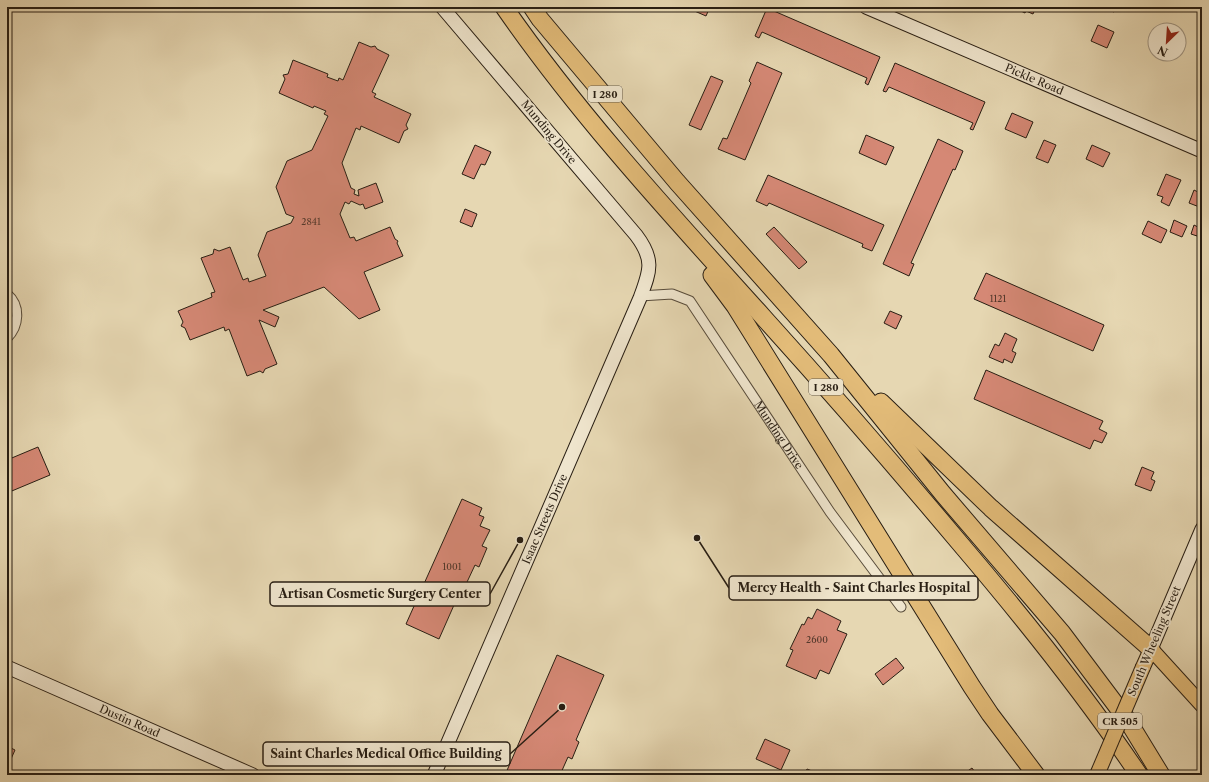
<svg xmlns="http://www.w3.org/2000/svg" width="1209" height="782" font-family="'Libre Caslon Text',serif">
  <rect width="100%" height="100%" fill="#e6d7b2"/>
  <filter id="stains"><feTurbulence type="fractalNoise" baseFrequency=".005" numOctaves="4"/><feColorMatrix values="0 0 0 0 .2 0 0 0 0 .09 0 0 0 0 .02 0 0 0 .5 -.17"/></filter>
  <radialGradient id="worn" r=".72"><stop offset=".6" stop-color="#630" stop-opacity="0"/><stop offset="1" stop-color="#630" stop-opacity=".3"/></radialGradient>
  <g fill="#d58875" stroke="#281e13">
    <path d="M691,7H710L706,16L690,9Z"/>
    <path d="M1013,7H1036L1033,14L1026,11L1025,13Z"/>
    <path d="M1103,7H1116L1114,12Z"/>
    <path d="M767,8L880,57L868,85L865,83L867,78L762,32L759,38L755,36Z"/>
    <path d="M1098,25L1114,32L1107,48L1091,41Z"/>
    <path d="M359,42L371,47L375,46L377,49L389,55L372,92L376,94L374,97L411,114L406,125L408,129L404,131L399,143L361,126L360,130L356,128L342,163L351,188L355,190L354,194L359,196L358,190L376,183L383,202L365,209L363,204L360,205L351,201L349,204L345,202L340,214L350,238L354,237L356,241L390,227L395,239L398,241L397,243L403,256L364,272L380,310L359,319L324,287L263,310L279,317L275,327L259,320L277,364L265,369L263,373L260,371L247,376L229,329L225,331L224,327L190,340L185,328L181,326L183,322L178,311L212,297L211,293L215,292L201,258L213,254L214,249L219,251L230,247L243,280L248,278L249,282L266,276L258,255L267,232L291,223L294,217L286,214L276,187L287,161L312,150L328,116L324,114L326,111L314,106L313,108L279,93L285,79L283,75L288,74L293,60L328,74L327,77L338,81L339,78L343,80Z"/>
    <path d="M757,62L782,73L745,160L718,149L723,138L727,139L751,83L749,81Z"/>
    <path d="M895,63L985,102L973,130L970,129L973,123L889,87L886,92L883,91Z"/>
    <path d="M711,76L723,81L701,130L689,125Z"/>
    <path d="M1012,113L1033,122L1026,138L1005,129Z"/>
    <path d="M866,135L894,147L886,165L859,153Z"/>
    <path d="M938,139L963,151L955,170L953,169L911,263L914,264L909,276L883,264Z"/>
    <path d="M1044,140L1056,145L1048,163L1036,158Z"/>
    <path d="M475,145L491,152L485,165L481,164L474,179L462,174Z"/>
    <path d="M1092,145L1110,153L1103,167L1086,159Z"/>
    <path d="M1166,174L1181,180L1169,206L1161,202L1163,197L1157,195Z"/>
    <path d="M768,175L884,225L872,251L862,247L863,244L769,203L767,206L756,201Z"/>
    <path d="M1194,190L1202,194V208L1189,203Z"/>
    <path d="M465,209L477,214L472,227L460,222Z"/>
    <path d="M1174,220L1187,226L1182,237L1170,232Z"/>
    <path d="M1148,221L1167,230L1161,243L1142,234Z"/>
    <path d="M1194,225L1200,228L1197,236L1191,234Z"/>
    <path d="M774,227L807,262L799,269L766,234Z"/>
    <path d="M986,273L1104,325L1093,351L974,299Z"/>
    <path d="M890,311L902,316L896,329L884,323Z"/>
    <path d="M1005,333L1017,339L1012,351L1016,353L1012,363L1004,359L1003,363L989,357L995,344L999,346Z"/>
    <path d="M986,370L1103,421L1099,429L1107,433L1102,443L1094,440L1090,449L974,399Z"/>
    <path d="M38,447L50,475L7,493V460Z"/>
    <path d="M1142,467L1154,472L1151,479L1155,481L1151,491L1135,485Z"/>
    <path d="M462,499L482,508L479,515L484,517L480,526L490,530L482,546L487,548L479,567L475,565L460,597L458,596L439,639L406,624Z"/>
    <path d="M817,609L841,621L837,630L847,634L829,674L820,670L816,679L786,666L793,650L790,649L802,624L804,625L808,617L812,619Z"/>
    <path d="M557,655L604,675L576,740L579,742L572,759L568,757L560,775H505Z"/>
    <path d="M896,658L904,668L883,685L875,674Z"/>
    <path d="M765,739L790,750L781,770L756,759Z"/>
    <path d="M7,746L15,750L7,768Z"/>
    <path d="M972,768L977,775H962Z"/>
    <path d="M807,769L822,775H804Z"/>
  </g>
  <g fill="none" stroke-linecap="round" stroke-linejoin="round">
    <g stroke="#584c3b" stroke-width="11">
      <g id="street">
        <path d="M7,294C21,306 19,326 7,338"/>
        <path id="s1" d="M640,296L672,294L690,301L830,512L901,607"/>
      </g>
    </g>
    <g stroke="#281e13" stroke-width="15">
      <g id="secondary">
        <path id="s2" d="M866,7L1202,151"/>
        <path d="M1151,649L1202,529"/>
        <path id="s3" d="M7,667L253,775"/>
        <path id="s4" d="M434,775L640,298C650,271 655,260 636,235L442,7"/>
      </g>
    </g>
    <g stroke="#281e13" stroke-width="16">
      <path id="primary" d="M1143,667L1151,649L1202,705"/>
    </g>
    <g stroke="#281e13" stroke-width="19">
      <g id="highway">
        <path d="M504,7C581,118 674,218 764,318C830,391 895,466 958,541C1022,616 1084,693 1139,775"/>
        <path d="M532,7L540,19L677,182L831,355L943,494L1062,633L1128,721L1161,775"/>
        <path d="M712,275L735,306L972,687L990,714L1036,775"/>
        <path d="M881,402L991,508L1151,649"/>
      </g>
    </g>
    <use href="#street" stroke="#efe5cd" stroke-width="9"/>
    <use href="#secondary" stroke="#efe5cd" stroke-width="13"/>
    <use href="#primary" stroke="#e3bc79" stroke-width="14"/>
    <use href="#highway" stroke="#e3bc79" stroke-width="17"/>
    <g stroke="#281e13" stroke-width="16" stroke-linecap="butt">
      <path id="primary-bridge" d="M1097,775L1143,667"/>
    </g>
    <use href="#primary-bridge" stroke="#e3bc79" stroke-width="14"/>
  </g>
  <g text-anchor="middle" stroke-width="3.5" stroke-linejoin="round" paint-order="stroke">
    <g font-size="9" fill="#53382c">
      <text x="311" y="225">2841</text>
      <text x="998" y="302">1121</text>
      <text x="452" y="570">1001</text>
      <text x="817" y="643">2600</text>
    </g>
    <g fill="#efe5cd" stroke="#645a4b" stroke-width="1">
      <rect x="588" y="86" width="34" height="16" rx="3"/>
      <rect x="809" y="379" width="34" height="16" rx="3"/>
      <rect x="1098" y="713" width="44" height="16" rx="3"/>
    </g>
    <g font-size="10" font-weight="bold" fill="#281e13">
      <text x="605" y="98">I 280</text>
      <text x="826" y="391">I 280</text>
      <text x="1120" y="725">CR 505</text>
    </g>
    <g font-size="11" fill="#281e13" stroke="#efe5cd">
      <text dy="4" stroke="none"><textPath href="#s2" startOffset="183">Pickle Road</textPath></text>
      <text transform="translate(549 132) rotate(50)" y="4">Munding Drive</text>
      <text dy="4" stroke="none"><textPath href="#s1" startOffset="212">Munding Drive</textPath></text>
      <text dy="4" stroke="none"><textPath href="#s4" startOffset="279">Isaac Streets Drive</textPath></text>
      <text transform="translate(1154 641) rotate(-67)" y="4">South Wheeling Street</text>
      <text dy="4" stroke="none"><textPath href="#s3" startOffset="134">Dustin Road</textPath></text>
    </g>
  </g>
  <path fill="none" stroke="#281e13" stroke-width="1.5" d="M697 538L729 588M520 540L490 594M562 707L510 754"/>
  <g fill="#281e13" stroke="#efe5cd" stroke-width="1.5">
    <circle cx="697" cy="538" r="4"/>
    <circle cx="520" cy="540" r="4"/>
    <circle cx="562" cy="707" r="4"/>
  </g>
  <g fill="#efe5cd" stroke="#281e13" stroke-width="1.5">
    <rect x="729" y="576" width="249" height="24" rx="4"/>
    <rect x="270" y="582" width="220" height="24" rx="4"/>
    <rect x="263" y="742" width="247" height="24" rx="4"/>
  </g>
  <g font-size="12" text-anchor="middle" font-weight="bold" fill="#281e13">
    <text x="854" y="592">Mercy Health - Saint Charles Hospital</text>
    <text x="380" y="598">Artisan Cosmetic Surgery Center</text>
    <text x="386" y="758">Saint Charles Medical Office Building</text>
  </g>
  <rect width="1209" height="782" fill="none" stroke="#e6d7b2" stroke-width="24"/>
  <rect x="8" y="8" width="1193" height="766" fill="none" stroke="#281e13" stroke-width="2"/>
  <rect x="12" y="12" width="1185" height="758" fill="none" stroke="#281e13"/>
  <g transform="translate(1167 42) rotate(205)"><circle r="19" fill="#efe5cd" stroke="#9f9583"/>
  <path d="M0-3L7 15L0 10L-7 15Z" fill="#8f2418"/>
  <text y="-6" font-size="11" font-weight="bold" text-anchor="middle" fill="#281e13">N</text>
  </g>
  <rect width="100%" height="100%" filter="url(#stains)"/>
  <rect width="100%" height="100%" fill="url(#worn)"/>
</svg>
